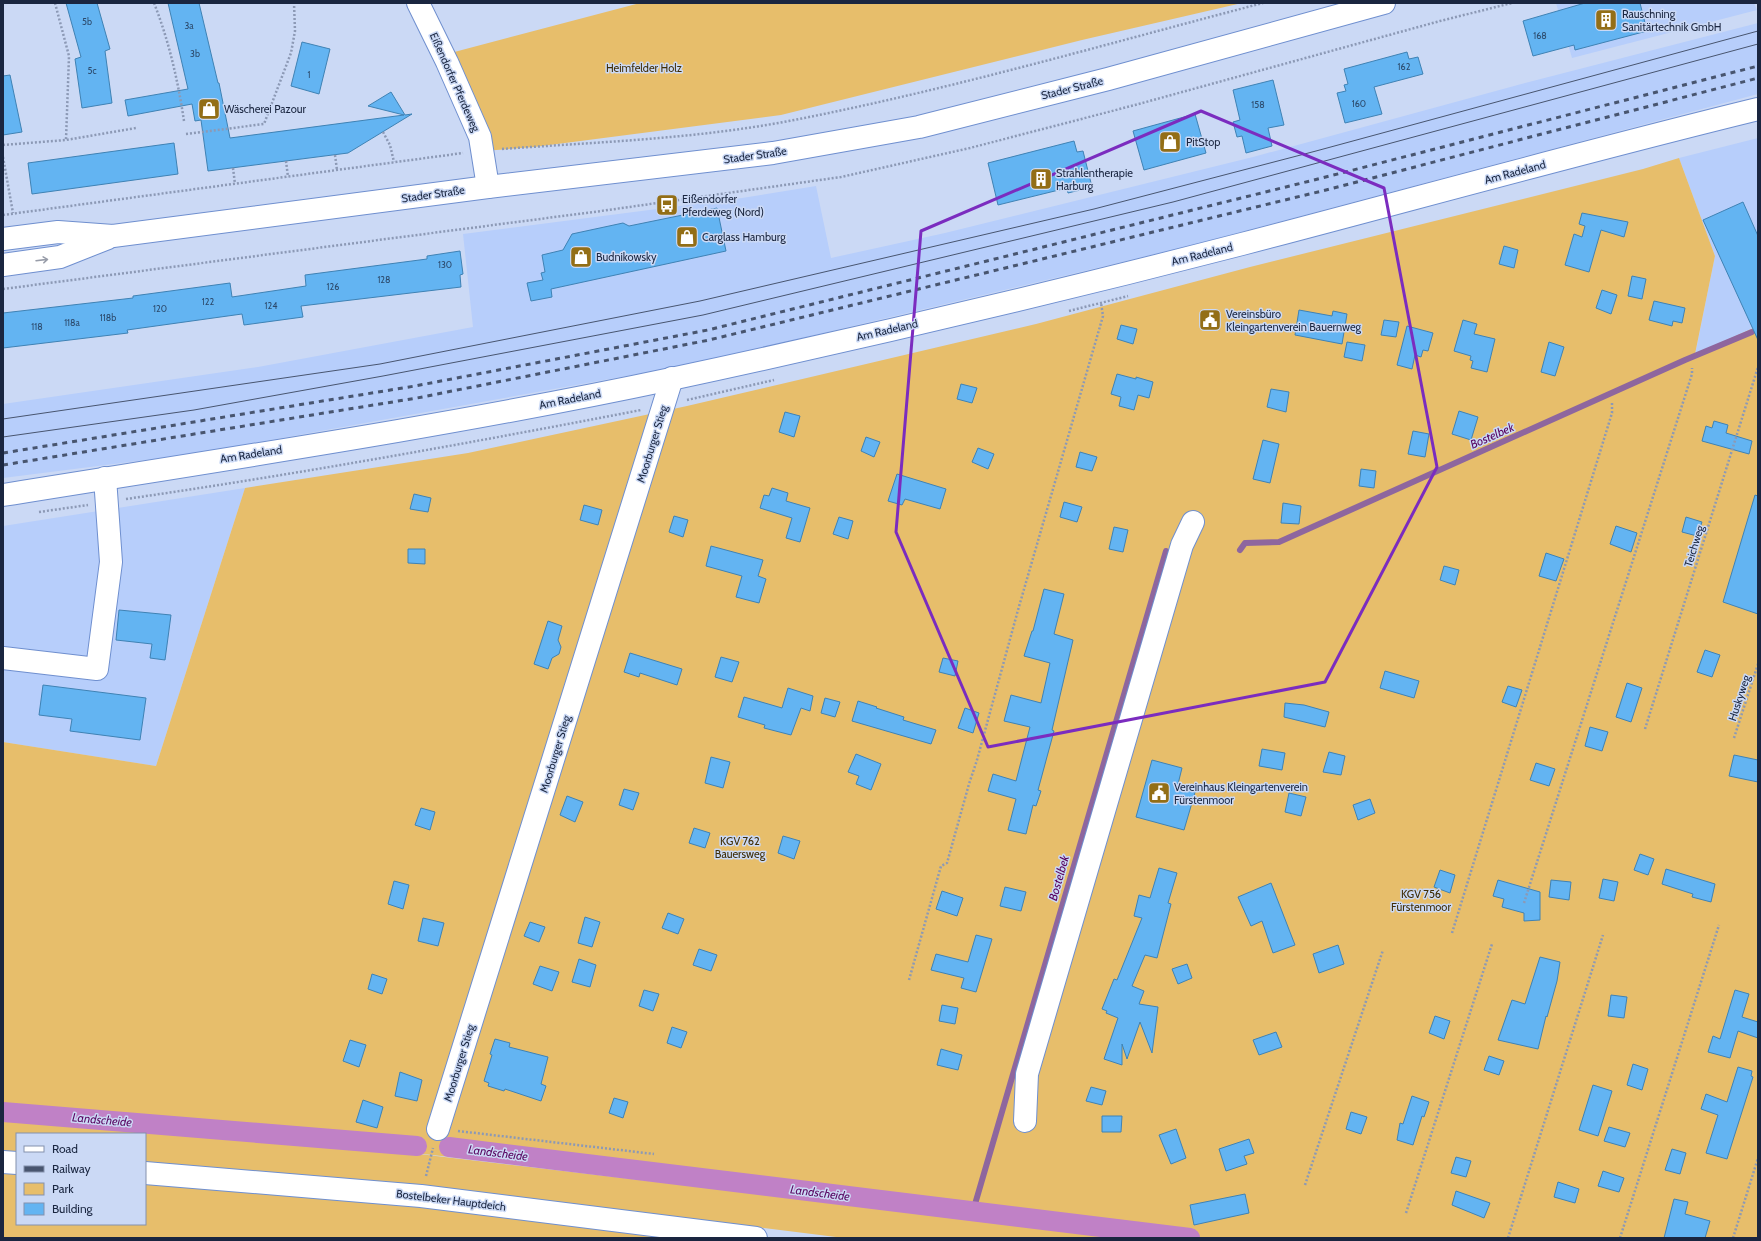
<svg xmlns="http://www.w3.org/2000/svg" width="1761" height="1241" font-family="Cabin,sans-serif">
  <rect width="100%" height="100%" fill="#cbd9f5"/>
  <g fill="#b7cefb">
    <path d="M1556,3H1754L1757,10L1572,58Z"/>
    <path d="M1758,23V94L1189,246L693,364L193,454L3,478V404L258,367L473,327L463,234L742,198L816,186L831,258L945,233L1253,157L1529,82Z"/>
    <path d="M1758,138V326L1695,355L1715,256L1679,158Z"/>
    <path d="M245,488L156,766L3,742V526Z"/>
  </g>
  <g fill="#e7be6b">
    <path d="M640,3H1242L1082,40L781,115L534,147L483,151L443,55Z"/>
    <path d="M1679,158L1715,256L1695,354L1758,326V1238H1172L983,1215L368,1148L1134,1238H844L423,1185L145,1162V1134H17V1152L3,1151V1120L298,1140L300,1129L3,1105V742L156,766L245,488L468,453L687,406L1036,324L1250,267L1643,169Z"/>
    <path d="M3,1173L17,1174V1224H145V1184L419,1207L669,1238H3Z"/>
  </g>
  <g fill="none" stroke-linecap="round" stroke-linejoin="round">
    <g stroke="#8e669e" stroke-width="6">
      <path d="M1240,550L1245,543L1279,542L1685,360L1752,332"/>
      <path d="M973,1211L1166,551"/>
    </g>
    <g stroke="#c081c6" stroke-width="20">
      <path d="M3,1112L417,1146"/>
      <path d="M449,1147L1190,1238"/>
    </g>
  </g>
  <g fill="#63b4f2" stroke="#3f82b4">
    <path d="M66,3H97L110,49L105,51L112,103L82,108L75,59L81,57Z"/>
    <path d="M168,3H199L218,83H219L230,138L404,115L368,106L391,92L405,115L412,114L348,153L208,171L201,120L195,121L192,104L128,116L125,100L188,89Z"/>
    <path d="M1585,3H1640L1647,31L1575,50L1574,45L1533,56L1523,21Z"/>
    <path d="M302,42L330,49L319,94L291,86Z"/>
    <path d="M1407,52L1409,59L1418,57L1423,74L1374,87L1382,114L1345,123L1337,93L1346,91L1344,85L1348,84L1344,69Z"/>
    <path d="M10,75L22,132L3,135V76Z"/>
    <path d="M1273,80L1284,125L1268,128L1272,146L1246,153L1242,136L1237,137L1233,122L1240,120L1233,90Z"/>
    <path d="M1195,114L1206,153L1144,170L1133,131Z"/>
    <path d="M1074,141L1077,152L1083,151L1092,187L1068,193L1067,188L998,205L988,163Z"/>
    <path d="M174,143L178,174L32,194L28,163Z"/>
    <path d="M1743,202L1758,236V340L1703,220Z"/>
    <path d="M717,208L726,251L551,289L552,297L531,301L527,283L543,280L541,273L545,272L542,255L563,250L572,234L623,223L629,226Z"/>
    <path d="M1582,213L1628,222L1624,237L1601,230L1589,272L1565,265L1574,234L1582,237L1585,226L1579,224Z"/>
    <path d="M1504,246L1518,250L1514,268L1499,264Z"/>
    <path d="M460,251L463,274L460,275L461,287L301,306L303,317L244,325L242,314L127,330L128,333L3,348V313L133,298V296L230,283L232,297L306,286L305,275L427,259V256Z"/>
    <path d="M1632,276L1646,279L1642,299L1628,296Z"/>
    <path d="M1602,290L1617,295L1611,314L1596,308Z"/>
    <path d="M1654,301L1685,308L1682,323L1673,321L1672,326L1649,320Z"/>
    <path d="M1299,310L1332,316L1333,311L1347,314L1342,344L1295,335Z"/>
    <path d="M1384,320L1399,322L1396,337L1381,335Z"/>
    <path d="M1463,320L1477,324L1474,334L1495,339L1487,372L1471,368L1473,361L1470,360L1471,356L1454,351Z"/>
    <path d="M1121,325L1137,329L1133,344L1117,339Z"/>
    <path d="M1407,326L1433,333L1428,351L1423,350L1421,357L1415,355L1412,369L1397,365Z"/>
    <path d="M1347,342L1365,345L1362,361L1344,357Z"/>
    <path d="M1549,342L1564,347L1555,376L1541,372Z"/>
    <path d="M1117,374L1136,379V377L1153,382L1149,398L1138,395L1134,410L1119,406L1121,397L1111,394Z"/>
    <path d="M961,384L977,388L972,403L957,399Z"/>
    <path d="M1271,389L1289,392L1286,412L1267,407Z"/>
    <path d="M1459,411L1478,417L1471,440L1452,434Z"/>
    <path d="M785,412L800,416L794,437L779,432Z"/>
    <path d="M1714,421L1728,425L1726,433L1752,441L1749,454L1702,441L1706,426L1712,428Z"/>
    <path d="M1413,431L1429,434L1425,457L1408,454Z"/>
    <path d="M866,437L880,442L874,457L861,451Z"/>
    <path d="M1263,440L1279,444L1270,483L1253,479Z"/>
    <path d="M978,448L994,454L988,469L972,462Z"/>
    <path d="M1080,452L1097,457L1092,471L1076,467Z"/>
    <path d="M1361,469L1376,471L1374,488L1359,486Z"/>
    <path d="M897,474L946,489L940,509L905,499L902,505L888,501Z"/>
    <path d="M772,488L788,493L786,501L810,508L800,542L786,538L792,518L760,508L764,495L769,496Z"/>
    <path d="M414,494L431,498L428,512L410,509Z"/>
    <path d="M1755,495L1758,496V614L1723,602Z"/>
    <path d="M1064,502L1082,507L1077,522L1060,517Z"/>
    <path d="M1283,503L1301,506L1299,524L1281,523Z"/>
    <path d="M584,505L602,510L598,525L580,520Z"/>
    <path d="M674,516L688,520L683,537L669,532Z"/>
    <path d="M839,517L853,521L848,539L833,534Z"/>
    <path d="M1686,517L1702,522L1697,536L1682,532Z"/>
    <path d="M1616,526L1637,533L1631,552L1610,544Z"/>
    <path d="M1114,527L1128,530L1123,552L1109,549Z"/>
    <path d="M711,546L763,560L758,576L766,579L759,603L736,597L742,576L706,566Z"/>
    <path d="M408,549H425V564L408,563Z"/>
    <path d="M1546,553L1564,559L1556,581L1539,576Z"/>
    <path d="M1444,566L1459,570L1455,585L1440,580Z"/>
    <path d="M1044,589L1064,594L1054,634L1073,640L1052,730L1054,731L1038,790L1041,791L1036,806L1033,805L1026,834L1008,830L1016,799L988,791L993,774L1016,781L1030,727L1004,721L1011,695L1041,703L1050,663L1024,656L1032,631H1033Z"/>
    <path d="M119,610L171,615L165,660L150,658L152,644L116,640Z"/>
    <path d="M548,621L562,626L558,640L561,647L559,654L552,658L548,669L534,664Z"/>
    <path d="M1705,650L1720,655L1712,677L1697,672Z"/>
    <path d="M630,653L682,669L677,685L640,673L639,677L624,672Z"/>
    <path d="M721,657L739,662L732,682L715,677Z"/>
    <path d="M943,658L958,661L955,676L939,672Z"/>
    <path d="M1385,671L1419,681L1414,698L1380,688Z"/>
    <path d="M1627,683L1642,688L1631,722L1616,717Z"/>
    <path d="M43,685L146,698L140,740L70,731L72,719L39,715Z"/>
    <path d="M1508,686L1522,690L1516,707L1502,702Z"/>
    <path d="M788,688L813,696L810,711L801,708L791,735L764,728L765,725L738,717L744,697L782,708Z"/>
    <path d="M825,698L840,702L835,717L821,713Z"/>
    <path d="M858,701L877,707L876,708L904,717L903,720L936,730L931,744L852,721Z"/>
    <path d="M1285,703L1304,705L1329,712L1325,727L1284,717Z"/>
    <path d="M965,708L979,713L973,733L958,728Z"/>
    <path d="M1590,727L1608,732L1602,751L1585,746Z"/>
    <path d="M1262,749L1285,753L1282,770L1259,766Z"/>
    <path d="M1329,752L1345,756L1341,775L1323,772Z"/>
    <path d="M856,754L881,764L871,790L856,784L859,776L848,772Z"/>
    <path d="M1734,755L1758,760V782L1729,776Z"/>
    <path d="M711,757L730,762L723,788L705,783Z"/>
    <path d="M1152,760L1182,768L1178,784L1196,789L1184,830L1136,817Z"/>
    <path d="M1536,763L1555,769L1549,786L1530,780Z"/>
    <path d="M624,789L639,793L633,810L619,805Z"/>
    <path d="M1289,793L1306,797L1301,816L1285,812Z"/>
    <path d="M567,796L583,802L575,822L560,815Z"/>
    <path d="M1370,799L1375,813L1358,820L1353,805Z"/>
    <path d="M421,808L435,812L430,830L415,825Z"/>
    <path d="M694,828L710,833L705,848L689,843Z"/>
    <path d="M783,836L800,841L794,859L778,853Z"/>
    <path d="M1640,854L1654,859L1648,875L1634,870Z"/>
    <path d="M1159,868L1177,873L1168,903L1171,904L1157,958L1145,955L1132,986L1144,991L1139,1004L1158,1007L1152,1053L1140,1022L1127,1059L1122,1044V1065L1104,1059L1118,1018L1106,1013L1107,1011L1102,1009L1114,979L1117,980L1142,918L1134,916L1139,895L1150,898Z"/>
    <path d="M1666,869L1715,884L1711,902L1692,897L1693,894L1662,884Z"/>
    <path d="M1440,870L1455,875L1450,893L1434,887Z"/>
    <path d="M1603,879L1618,882L1614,901L1599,898Z"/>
    <path d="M1498,880L1540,892V920L1524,921V913L1502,907L1504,899L1493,896Z"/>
    <path d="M1551,880L1571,882L1569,900L1549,897Z"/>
    <path d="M394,881L409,885L403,909L388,904Z"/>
    <path d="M1271,883L1295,945L1273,953L1262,921L1251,926L1238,897Z"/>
    <path d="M1005,887L1026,892L1021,911L1000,906Z"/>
    <path d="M942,891L963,898L957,916L936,909Z"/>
    <path d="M668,913L684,919L678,934L662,928Z"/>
    <path d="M585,917L600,922L592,947L578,943Z"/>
    <path d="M423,918L444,923L438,946L418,941Z"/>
    <path d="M530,922L545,927L539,942L524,936Z"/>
    <path d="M976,935L992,939L976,992L961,988L964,978L931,970L936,954L968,962Z"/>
    <path d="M1338,945L1344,964L1319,973L1313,954Z"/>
    <path d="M699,949L717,955L711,971L693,965Z"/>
    <path d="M1540,957L1560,962L1557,981L1547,1017L1546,1016L1538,1049L1498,1040L1512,1000L1525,1004Z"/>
    <path d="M579,959L596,965L590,987L572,982Z"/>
    <path d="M1187,964L1192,978L1178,984L1172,969Z"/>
    <path d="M540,966L559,972L552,991L533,984Z"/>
    <path d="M372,974L387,979L382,994L368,989Z"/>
    <path d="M644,990L659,994L653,1011L639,1006Z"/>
    <path d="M1735,990L1749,994L1742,1017L1758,1022V1038L1738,1031L1730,1058L1708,1052L1713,1036L1720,1039Z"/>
    <path d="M1611,995L1627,997L1624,1018L1608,1016Z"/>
    <path d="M942,1005L958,1008L955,1024L939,1021Z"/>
    <path d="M1435,1016L1450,1021L1444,1039L1429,1033Z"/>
    <path d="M672,1027L687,1032L681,1048L667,1043Z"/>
    <path d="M1276,1032L1282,1047L1259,1055L1253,1040Z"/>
    <path d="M495,1039L510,1043L509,1047L548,1057L541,1084L546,1086L541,1101L505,1089L504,1091L488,1086L489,1083L484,1081L492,1055L490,1054Z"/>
    <path d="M350,1040L366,1045L359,1067L343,1061Z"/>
    <path d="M941,1049L962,1055L958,1070L937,1065Z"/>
    <path d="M1489,1056L1504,1061L1499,1075L1484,1070Z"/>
    <path d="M1633,1064L1648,1069L1642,1090L1627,1085Z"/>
    <path d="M1738,1067L1752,1071L1751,1076L1753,1077L1727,1159L1706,1153L1718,1115L1701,1109L1706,1094L1727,1102Z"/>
    <path d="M400,1072L422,1080L417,1101L395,1096Z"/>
    <path d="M1593,1085L1612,1091L1598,1136L1579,1130Z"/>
    <path d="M1091,1087L1106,1091L1102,1105L1086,1101Z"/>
    <path d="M1412,1096L1429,1102L1424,1117L1422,1116L1413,1145L1397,1140L1400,1123L1403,1124Z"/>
    <path d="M614,1098L628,1102L623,1118L609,1113Z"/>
    <path d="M363,1100L383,1107L377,1128L356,1122Z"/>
    <path d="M1351,1112L1367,1117L1361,1134L1346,1129Z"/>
    <path d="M1102,1116H1122L1121,1132H1102Z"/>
    <path d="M1609,1127L1630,1133L1625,1147L1604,1141Z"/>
    <path d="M1176,1129L1186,1158L1171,1164L1159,1135Z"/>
    <path d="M1249,1139L1254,1153L1244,1156L1247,1164L1226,1171L1219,1149Z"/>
    <path d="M1672,1149L1686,1153L1680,1174L1665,1170Z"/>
    <path d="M1456,1157L1471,1161L1466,1177L1451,1173Z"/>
    <path d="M1603,1171L1624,1178L1619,1192L1598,1186Z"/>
    <path d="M1558,1182L1579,1189L1575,1203L1554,1197Z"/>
    <path d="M1456,1191L1490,1203L1484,1218L1452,1205Z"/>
    <path d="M1245,1194L1249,1213L1194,1225L1190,1205Z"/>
    <path d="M1674,1199L1688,1202L1685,1214L1710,1221L1705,1238H1664Z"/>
  </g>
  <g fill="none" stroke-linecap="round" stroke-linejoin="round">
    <g stroke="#6f8fcf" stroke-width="24">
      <g id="minor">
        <path d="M418,3L447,62L480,137L488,187"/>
        <path d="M3,495C226,459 450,426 671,379C862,338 1053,293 1242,244C1414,199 1586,151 1758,109"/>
        <path d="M3,658L97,669L111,562L105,478"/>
        <path d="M1025,1121L1027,1074L1182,545L1193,522"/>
        <path d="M438,1129L672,378"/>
        <path d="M3,1162L17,1163"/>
        <path d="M145,1173L421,1196L756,1238"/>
      </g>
    </g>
    <g stroke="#6f8fcf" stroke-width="24">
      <g id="major">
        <path d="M3,239L58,232L113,236L488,187L773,153L919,127L1108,79L1384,3"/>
        <path d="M3,265L60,257L108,238"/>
      </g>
    </g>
    <g stroke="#8c99b5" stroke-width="2.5" stroke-dasharray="2 2" stroke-linecap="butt">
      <path d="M55,3L69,56L66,140"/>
      <path d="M154,3C169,41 178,81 184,121"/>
      <path d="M383,132L390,145L394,162"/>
      <path d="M186,134L264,124L291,53L295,31L294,3"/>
      <path d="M3,145L66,140L136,128"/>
      <path d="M502,149C598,142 694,139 789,121C949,90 1106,44 1263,3"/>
      <path d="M335,155L337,170"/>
      <path d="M3,157L13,213"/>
      <path d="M286,161L288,177"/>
      <path d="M233,168L235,184"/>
      <path d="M3,215L463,153"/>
      <path d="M3,289L601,211L841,177L970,148L1135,105L1440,21L1512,3"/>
      <path d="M1069,311L1128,296"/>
      <path d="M687,400L774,380"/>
      <path d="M126,499C299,474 470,443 641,410"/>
      <path d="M39,512L88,505"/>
      <path d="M1645,729L1758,367"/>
      <path d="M1734,738L1758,664"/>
      <path d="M1524,903L1692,374V368"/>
      <path d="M1452,933L1612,413V403"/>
      <path d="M909,980L941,866L947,863L969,784L977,760L1018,610L1103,316L1101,303"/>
      <path d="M458,1131L654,1154"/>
      <path d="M426,1176L433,1148"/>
      <path d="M1305,1185L1383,950"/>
      <path d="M1406,1213L1492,944"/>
      <path d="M1508,1238L1603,935"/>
      <path d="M1620,1238L1719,925"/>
      <path d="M1733,1238L1758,1158"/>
    </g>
    <use href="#minor" stroke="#fff" stroke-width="22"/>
    <use href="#major" stroke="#fff" stroke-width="22"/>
    <g stroke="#48556f" stroke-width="1">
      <path d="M3,419L380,364L700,301L1094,209L1316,151L1758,31"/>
      <path d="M3,437L194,410L383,376L703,315L1173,202L1758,44"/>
    </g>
    <g stroke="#48556f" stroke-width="3" stroke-dasharray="5 5" stroke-linecap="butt">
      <path d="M3,453L415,386L708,330L1322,178L1758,66"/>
      <path d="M3,465L417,398L709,340L1326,190L1758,78"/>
    </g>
  </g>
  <defs><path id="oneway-shaft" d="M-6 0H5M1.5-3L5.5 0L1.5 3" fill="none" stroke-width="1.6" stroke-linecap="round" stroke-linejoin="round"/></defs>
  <use stroke="#989da9" href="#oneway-shaft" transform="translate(42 260) rotate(-7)"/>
  <path fill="none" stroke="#7b2cbf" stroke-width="3" stroke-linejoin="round" d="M1201,111L1384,188L1437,467L1325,682L988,747L896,532L921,231Z"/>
  <defs>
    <g id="building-square" transform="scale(1.15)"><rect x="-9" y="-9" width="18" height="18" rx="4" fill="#936e16" stroke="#cbd9f5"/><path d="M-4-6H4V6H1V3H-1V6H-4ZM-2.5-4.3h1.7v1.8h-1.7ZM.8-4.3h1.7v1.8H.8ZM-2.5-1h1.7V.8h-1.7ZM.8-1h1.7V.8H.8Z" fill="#fff"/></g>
    <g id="shop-square" transform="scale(1.15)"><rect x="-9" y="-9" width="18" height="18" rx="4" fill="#936e16" stroke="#cbd9f5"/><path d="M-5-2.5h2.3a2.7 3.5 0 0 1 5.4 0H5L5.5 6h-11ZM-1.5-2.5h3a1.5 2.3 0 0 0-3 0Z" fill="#fff"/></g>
    <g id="bus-square" transform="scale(1.15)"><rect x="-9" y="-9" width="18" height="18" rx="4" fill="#936e16" stroke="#cbd9f5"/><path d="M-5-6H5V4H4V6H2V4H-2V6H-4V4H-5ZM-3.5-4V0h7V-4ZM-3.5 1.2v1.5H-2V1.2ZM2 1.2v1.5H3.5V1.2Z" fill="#fff"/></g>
    <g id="civic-square" transform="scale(1.15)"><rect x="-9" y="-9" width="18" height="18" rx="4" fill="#936e16" stroke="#cbd9f5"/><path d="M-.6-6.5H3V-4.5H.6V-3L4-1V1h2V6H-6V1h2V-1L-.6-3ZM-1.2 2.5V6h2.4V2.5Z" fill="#fff"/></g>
  </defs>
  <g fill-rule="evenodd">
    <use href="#building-square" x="1606" y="20"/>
    <use href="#shop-square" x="209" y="109"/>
    <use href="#shop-square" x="1170" y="142"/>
    <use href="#building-square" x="1041" y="179"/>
    <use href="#bus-square" x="667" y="205"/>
    <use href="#shop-square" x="687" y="237"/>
    <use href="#shop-square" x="581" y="257"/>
    <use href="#civic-square" x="1210" y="320"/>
    <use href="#civic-square" x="1159" y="793"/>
  </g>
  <g text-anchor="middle" stroke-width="3" stroke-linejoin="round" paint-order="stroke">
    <g font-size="9" fill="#2c4a6c">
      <text x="87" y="25">5b</text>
      <text x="189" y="29">3a</text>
      <text x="1540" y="39">168</text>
      <text x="195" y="57">3b</text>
      <text x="1404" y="70">162</text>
      <text x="92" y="74">5c</text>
      <text x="309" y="78">1</text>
      <text x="1359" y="107">160</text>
      <text x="1258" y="108">158</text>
      <text x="445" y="268">130</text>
      <text x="384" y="283">128</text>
      <text x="333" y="290">126</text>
      <text x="208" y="305">122</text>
      <text x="271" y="309">124</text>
      <text x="160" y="312">120</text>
      <text x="108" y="321">118b</text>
      <text x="72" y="326">118a</text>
      <text x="37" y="330">118</text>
    </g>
    <g font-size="11" fill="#1a2640" stroke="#cbd9f5" text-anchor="start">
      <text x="1622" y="18">Rauschning<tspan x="1622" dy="13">Sanitärtechnik GmbH</tspan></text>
      <text x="224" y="113">Wäscherei Pazour</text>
      <text x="1186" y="146">PitStop</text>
      <text x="1056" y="177">Strahlentherapie<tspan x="1056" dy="13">Harburg</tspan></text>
      <text x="682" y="203">Eißendorfer<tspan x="682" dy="13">Pferdeweg (Nord)</tspan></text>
      <text x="702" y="241">Carglass Hamburg</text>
      <text x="596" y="261">Budnikowsky</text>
      <text x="1226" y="318">Vereinsbüro<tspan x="1226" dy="13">Kleingartenverein Bauernweg</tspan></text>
      <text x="1174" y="791">Vereinhaus Kleingartenverein<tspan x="1174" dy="13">Fürstenmoor</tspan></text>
    </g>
    <g font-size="11" fill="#3f2d04" stroke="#cbd9f5">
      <text x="644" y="72">Heimfelder Holz</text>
      <text x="740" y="845">KGV 762<tspan x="740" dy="13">Bauersweg</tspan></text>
      <text x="1421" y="898">KGV 756<tspan x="1421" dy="13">Fürstenmoor</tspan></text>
    </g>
    <g font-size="11" fill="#1a2640" stroke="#cbd9f5">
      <text transform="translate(455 82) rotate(66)" y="4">Eißendorfer Pferdeweg</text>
      <text transform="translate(1072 88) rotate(-14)" y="4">Stader Straße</text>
      <text transform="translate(755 155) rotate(-8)" y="4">Stader Straße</text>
      <text transform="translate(1515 172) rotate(-15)" y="4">Am Radeland</text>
      <text transform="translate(433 194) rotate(-8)" y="4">Stader Straße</text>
      <text transform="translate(1202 254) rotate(-14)" y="4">Am Radeland</text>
      <text transform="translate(887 330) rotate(-13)" y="4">Am Radeland</text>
      <text transform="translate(570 399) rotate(-11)" y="4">Am Radeland</text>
      <text transform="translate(652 444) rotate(-73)" y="4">Moorburger Stieg</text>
      <text transform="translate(251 454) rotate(-9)" y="4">Am Radeland</text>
      <text transform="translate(1694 546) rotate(-73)" y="4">Teichweg</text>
      <text transform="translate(1739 698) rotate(-72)" y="4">Huskyweg</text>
      <text transform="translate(555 754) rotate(-73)" y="4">Moorburger Stieg</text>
      <text transform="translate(459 1063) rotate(-73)" y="4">Moorburger Stieg</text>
      <text transform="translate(451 1200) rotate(7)" y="4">Bostelbeker Hauptdeich</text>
    </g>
    <g font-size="12" font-style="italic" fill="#580560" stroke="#cbd9f5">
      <text transform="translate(1492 436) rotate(-24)" y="4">Bostelbek</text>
      <text transform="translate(1059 878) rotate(-74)" y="4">Bostelbek</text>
      <text transform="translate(102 1120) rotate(5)" y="4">Landscheide</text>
      <text transform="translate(498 1153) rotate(7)" y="4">Landscheide</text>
      <text transform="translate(820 1193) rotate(7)" y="4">Landscheide</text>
    </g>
  </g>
  <rect width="1761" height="1241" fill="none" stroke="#1a2640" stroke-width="8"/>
  <rect x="16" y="1133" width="130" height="92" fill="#cbd9f5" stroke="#8491ad"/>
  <rect x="24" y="1146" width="20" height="6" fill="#ffffff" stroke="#8491ad"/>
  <text x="52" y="1153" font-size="12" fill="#1a2640">Road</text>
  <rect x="24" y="1166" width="20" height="6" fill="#48556f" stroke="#8491ad"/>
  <text x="52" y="1173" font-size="12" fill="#1a2640">Railway</text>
  <rect x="24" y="1183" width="20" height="12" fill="#e7be6b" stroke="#8491ad"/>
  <text x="52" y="1193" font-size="12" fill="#1a2640">Park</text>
  <rect x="24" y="1203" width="20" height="12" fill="#63b4f2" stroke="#8491ad"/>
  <text x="52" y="1213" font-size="12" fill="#1a2640">Building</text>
</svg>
